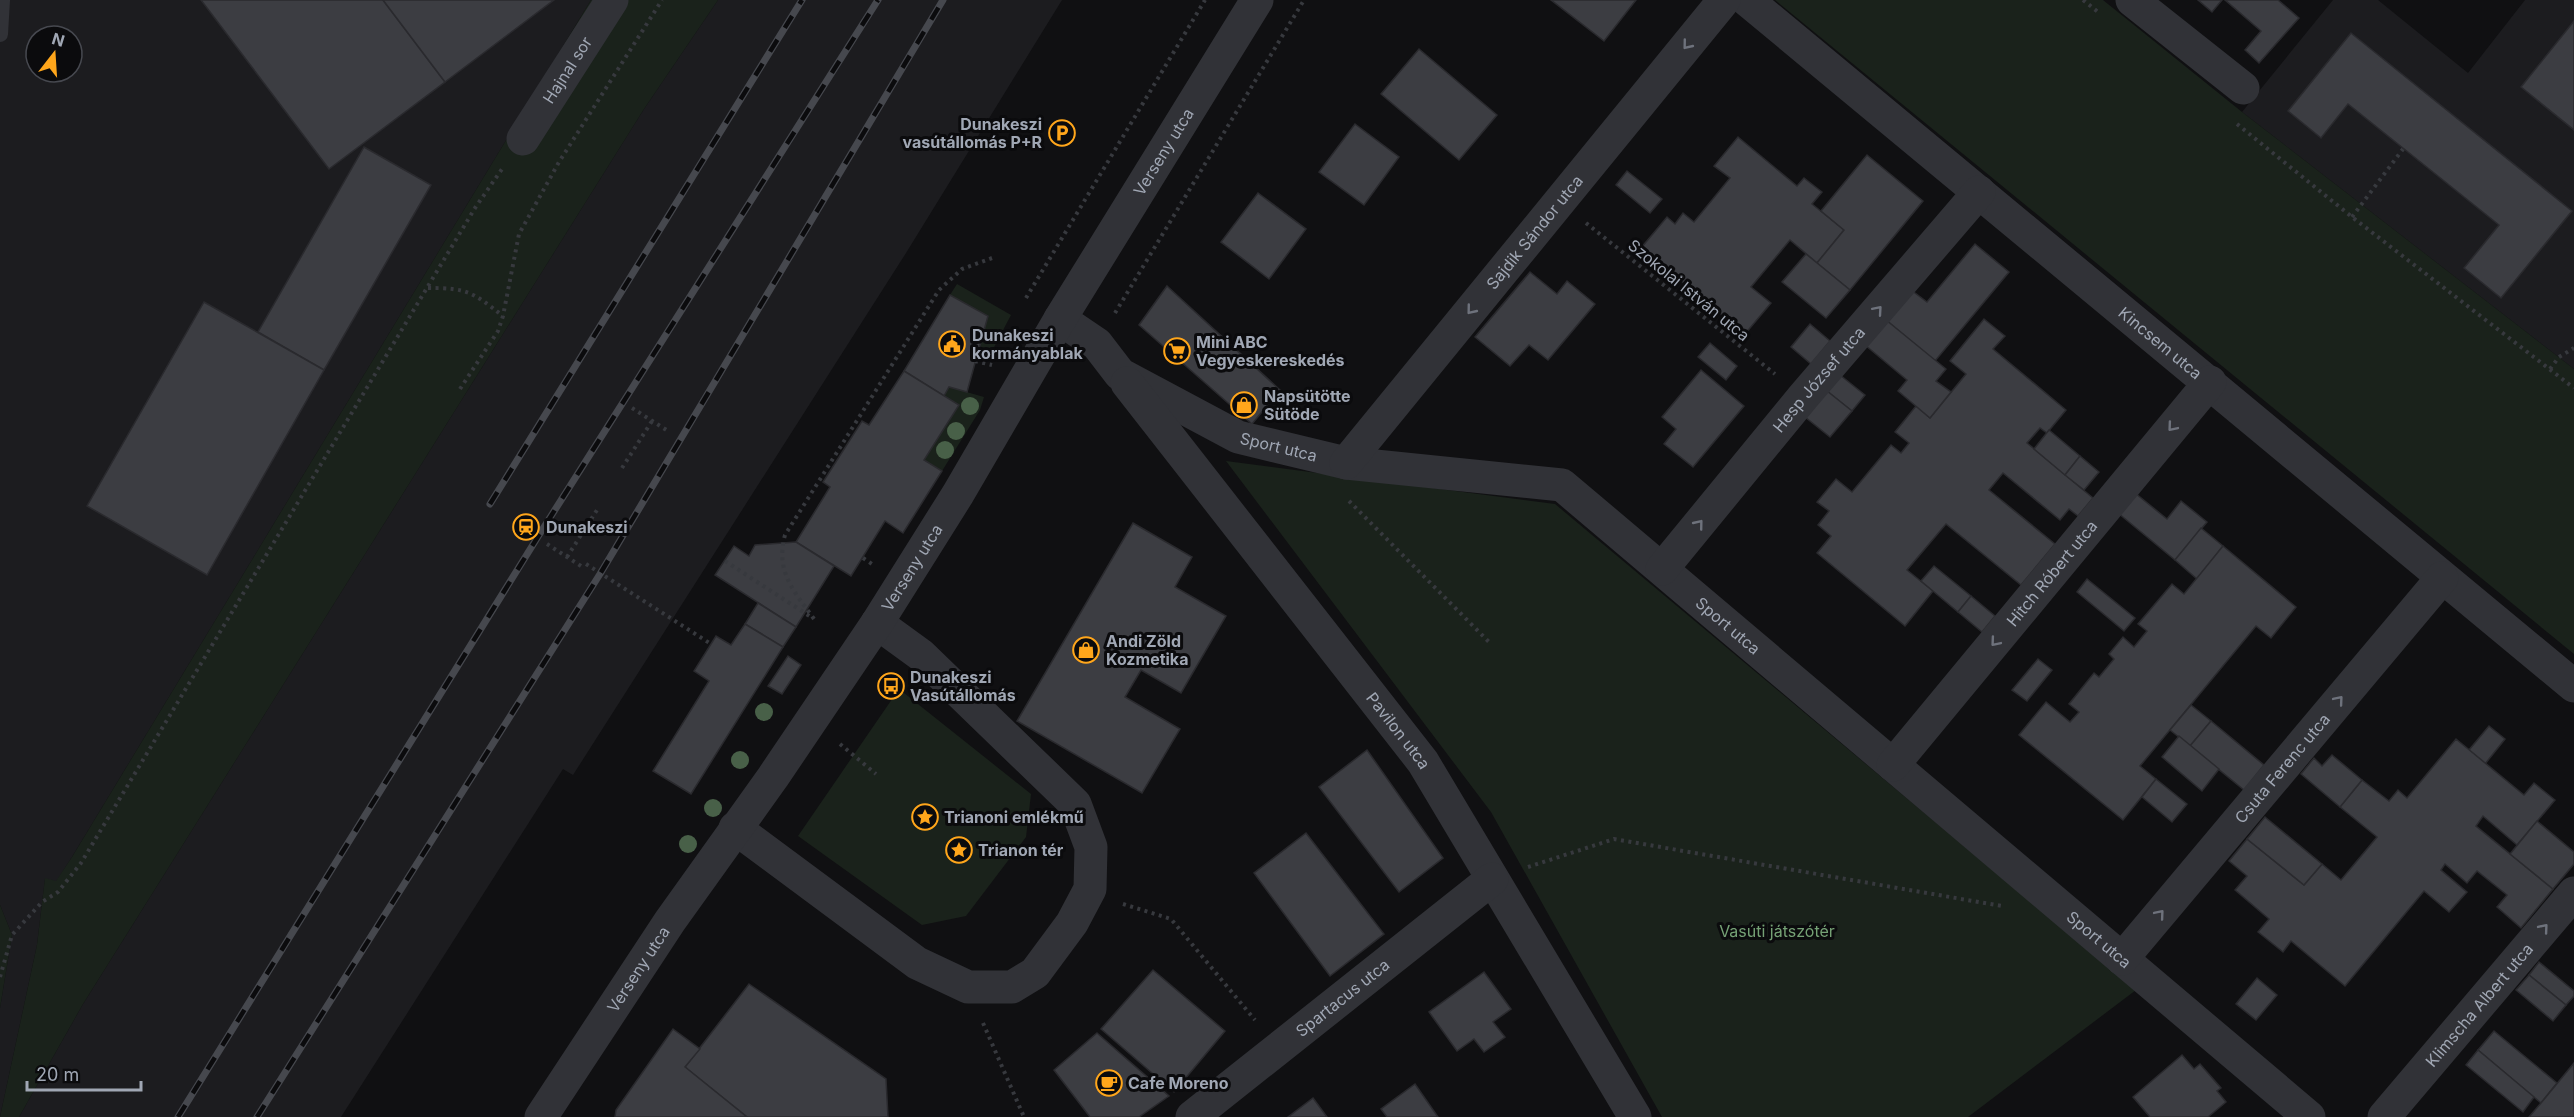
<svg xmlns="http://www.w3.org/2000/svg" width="2574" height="1117" font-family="Inter,sans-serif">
  <rect width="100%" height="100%" fill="#101012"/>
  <g fill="#1c1c1f" fill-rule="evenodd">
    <path d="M0,0H591L72,857L56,882L45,879L37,945L0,1117V1008L12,935L0,905ZM36,36H72V72H36Z"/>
    <path d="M718,0H1062L906,253L573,775L563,769L341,1117H19L83,1004L644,109Z"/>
    <path d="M2333,0H2378L2468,73L2525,0H2574V369L2242,112Z"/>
  </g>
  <g fill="#1a221b">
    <path d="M591,0H718L644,109L83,1004L19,1117H0L37,945L45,878L56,881L72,857Z"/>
    <path d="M1775,0H2103L2242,112L2574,369V654Z"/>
    <path d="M957,284L1011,315L992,351L979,346L987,316L950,295Z"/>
    <path d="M949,387L984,397L980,410L942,471L924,460L958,406L944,396Z"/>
    <path d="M1226,461L1555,504L2136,990L1968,1117H1662L1491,812Z"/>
    <path d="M899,689L1031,794L1026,837L966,916L922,925L798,836Z"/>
    <path d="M0,905L12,935L0,1008Z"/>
  </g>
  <g fill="#3c3d42" stroke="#2a2a2e" stroke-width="1.5">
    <path d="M201,0H383L445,82L329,169Z"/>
    <path d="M383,0H554L445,82Z"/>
    <path d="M1551,0H1636L1604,41Z"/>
    <path d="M2198,0H2222L2212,12Z"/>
    <path d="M2225,0H2278L2299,18L2259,63L2245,50L2261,31Z"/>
    <path d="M2574,21V130L2521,87Z"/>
    <path d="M2351,33L2572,211L2501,298L2464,268L2499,225L2348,104L2321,138L2288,111Z"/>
    <path d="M1419,49L1497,115L1459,160L1381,94Z"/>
    <path d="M1355,124L1399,157L1364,205L1319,172Z"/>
    <path d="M1738,137L1797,186L1804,178L1822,192L1812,204L1844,230L1817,263L1790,240L1751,287L1771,303L1745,334L1641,248L1667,217L1675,224L1683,213L1694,222L1730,178L1714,166Z"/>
    <path d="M364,147L431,185L324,370L258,332Z"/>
    <path d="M1867,155L1923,201L1850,290L1817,263L1844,230L1821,211Z"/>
    <path d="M1627,171L1662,199L1650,213L1616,185Z"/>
    <path d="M1258,193L1306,229L1269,279L1221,242Z"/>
    <path d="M1975,244L2009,272L1935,361L1886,320L1911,290L1927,302Z"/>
    <path d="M1806,254L1850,290L1826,318L1782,282Z"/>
    <path d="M1530,272L1557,294L1567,281L1595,304L1548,360L1529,345L1510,366L1475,337Z"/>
    <path d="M1167,286L1280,390L1252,424L1139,325Z"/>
    <path d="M950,295L988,316L967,392L949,387L944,396L904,371Z"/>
    <path d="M204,302L324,370L207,575L87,506Z"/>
    <path d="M1984,319L2005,336L1993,349L2066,410L2047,433L2040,428L2027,443L2093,498L2078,516L2069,509L2060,520L2003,473L1989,490L2055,544L2021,585L1946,524L1907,570L1933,591L1905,626L1817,553L1831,536L1818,525L1829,511L1817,502L1836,479L1852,492L1891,445L1901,453L1909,443L1895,432L1916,406L1930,418L1966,374L1950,361Z"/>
    <path d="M1886,320L1946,369L1936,381L1951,392L1930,418L1898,391L1907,380L1865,345Z"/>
    <path d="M1810,324L1830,341L1811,364L1791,347Z"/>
    <path d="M1710,343L1737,366L1726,380L1698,357Z"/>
    <path d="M1701,370L1744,406L1693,467L1664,444L1676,429L1662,417Z"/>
    <path d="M904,371L959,405L924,460L942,471L903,533L885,521L851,576L796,542L830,487L823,482L862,421L869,425Z"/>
    <path d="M1840,375L1865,395L1852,411L1827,391Z"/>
    <path d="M1827,391L1852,411L1830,437L1805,417Z"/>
    <path d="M2049,430L2080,456L2065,475L2034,449Z"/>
    <path d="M2080,456L2099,472L2084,490L2065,475Z"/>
    <path d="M2135,493L2167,519L2181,501L2207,522L2175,560L2118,513Z"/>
    <path d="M1133,523L1192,557L1175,587L1226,616L1181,693L1141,670L1125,697L1180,729L1142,793L1017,721Z"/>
    <path d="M2201,528L2223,546L2197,579L2175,560Z"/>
    <path d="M796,542L834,566L796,627L715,575L734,546L749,556L755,545Z"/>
    <path d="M2223,546L2296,607L2271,638L2256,626L2140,766L2156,779L2123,820L2019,735L2046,702L2070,722L2079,712L2069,704L2094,673L2099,677L2114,659L2109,654L2123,637L2134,647L2147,631L2138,624L2172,584L2184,594Z"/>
    <path d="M1934,566L1971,596L1958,612L1921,581Z"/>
    <path d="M2087,579L2135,618L2124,631L2077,592Z"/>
    <path d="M1971,596L1995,616L1982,632L1958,612Z"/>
    <path d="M758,603L796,627L783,647L745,624Z"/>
    <path d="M745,624L783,647L691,794L653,771L709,681L694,671L716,636L731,645Z"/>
    <path d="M788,656L801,665L782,694L768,686Z"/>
    <path d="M2038,659L2052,670L2027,701L2012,690Z"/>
    <path d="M2191,705L2211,721L2190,746L2170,730Z"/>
    <path d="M2211,721L2264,765L2244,790L2190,746Z"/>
    <path d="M2489,726L2505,739L2485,764L2469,750Z"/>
    <path d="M2179,736L2219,769L2202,791L2162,757Z"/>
    <path d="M2456,739L2524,795L2534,783L2555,800L2517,845L2483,816L2476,826L2553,889L2521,928L2497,907L2507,895L2477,871L2467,883L2445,864L2441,870L2467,892L2449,912L2424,891L2345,986L2291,941L2283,952L2258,932L2269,919L2235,890L2247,876L2229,861L2247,839L2304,885L2322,864L2341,880L2377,837L2340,807L2362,780L2389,801L2398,790L2407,798Z"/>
    <path d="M1367,750L1443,858L1399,892L1319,787Z"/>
    <path d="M2332,755L2362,780L2340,807L2301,774L2314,758L2322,766Z"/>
    <path d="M2156,779L2187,804L2172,822L2142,797Z"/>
    <path d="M2265,817L2322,864L2304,885L2247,839Z"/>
    <path d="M2537,821L2574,852V864L2553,889L2510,854Z"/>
    <path d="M1306,833L1384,934L1330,976L1254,873Z"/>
    <path d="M2539,962L2574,991V996L2566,1005L2529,975Z"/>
    <path d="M1153,970L1225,1031L1174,1092L1101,1029Z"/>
    <path d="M1484,972L1511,1009L1493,1022L1505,1037L1484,1052L1474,1039L1457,1051L1429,1012Z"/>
    <path d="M2529,975L2566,1005L2553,1021L2516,990Z"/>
    <path d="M2257,978L2277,995L2256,1020L2236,1004Z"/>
    <path d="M749,984L886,1079L888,1117H747L685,1067Z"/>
    <path d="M673,1029L700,1049L685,1067L747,1117H615L616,1110Z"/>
    <path d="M2494,1031L2557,1083L2541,1103L2478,1050Z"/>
    <path d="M1097,1033L1169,1096L1139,1117H1090L1054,1070Z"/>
    <path d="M2478,1050L2534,1097L2523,1112L2466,1065Z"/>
    <path d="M2182,1055L2194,1069L2200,1064L2221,1088L2217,1091L2226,1102L2208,1117H2150L2133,1097Z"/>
    <path d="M2574,1063V1117H2529L2541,1103Z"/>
    <path d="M1415,1084L1438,1117H1387L1381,1109Z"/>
    <path d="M1313,1098L1327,1117H1288Z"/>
  </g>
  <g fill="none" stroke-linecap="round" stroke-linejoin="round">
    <g stroke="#37393e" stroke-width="4" stroke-dasharray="3 4.5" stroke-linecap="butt">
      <path d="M2083,0L2098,12"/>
      <path d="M2237,124L2352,217L2574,388"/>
      <path d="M2352,217L2403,149"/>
      <path d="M1586,223L1775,374"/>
      <path d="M428,288C468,288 472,292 503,316"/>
      <path d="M1026,298L1205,0"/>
      <path d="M1115,313L1304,0"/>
      <path d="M975,361L992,365"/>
      <path d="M2550,369L2559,357L2574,348"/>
      <path d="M460,389L498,331L503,316L519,234L559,162L662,0"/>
      <path d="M632,408L668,431"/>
      <path d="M622,468L652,421"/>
      <path d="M1349,501L1490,643"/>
      <path d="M547,544L584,568"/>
      <path d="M567,557L597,510"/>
      <path d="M863,558L872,564"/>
      <path d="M725,561L811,617"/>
      <path d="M586,564L711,644"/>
      <path d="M814,619C794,591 775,572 785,535L939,290L962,269L992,258"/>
      <path d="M840,744L876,774"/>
      <path d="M1528,867L1614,839L2002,906"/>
      <path d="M1123,904L1171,919L1255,1020"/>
      <path d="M0,977L12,935L42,902L58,892L81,863L475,208L502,169"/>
      <path d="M983,1023L1024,1117"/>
    </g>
    <path stroke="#313237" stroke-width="16" d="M0,34L2,0"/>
    <g stroke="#313237" stroke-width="33">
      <path id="s1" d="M1747,0L2574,686"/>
      <path d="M2132,0L2243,88"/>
      <path id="s2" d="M523,139L612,0"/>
      <path id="s3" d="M1060,319L1097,344L1120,374L1238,437L1346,463L1562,485L2309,1117"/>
      <path id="s4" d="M1127,383L1423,762L1635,1117"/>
      <path id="s5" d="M1346,463L1724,0"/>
      <path id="s6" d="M1662,569L1803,397L1979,192"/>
      <path id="s7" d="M1893,765L2210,382"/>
      <path d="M735,828L917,963L968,987H1012L1035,973L1072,923L1090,889L1091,847L1075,804L921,655L877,623"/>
      <path id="s8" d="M2122,959L2442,578"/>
      <path id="s9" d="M1192,1117L1492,879"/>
      <path id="s10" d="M2384,1117L2574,893"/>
    </g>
    <path stroke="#313237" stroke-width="33" id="s11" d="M541,1117L670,921L773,777L877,623L958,494L1060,319L1257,0"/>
    <g stroke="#46484e" stroke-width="7">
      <g id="rail">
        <path d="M490,504L802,0"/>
        <path d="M178,1117L539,535L878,0"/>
        <path d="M257,1117L600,574L943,0"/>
      </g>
    </g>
    <use href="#rail" stroke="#0b0b0d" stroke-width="4.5" stroke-dasharray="14" stroke-linecap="butt"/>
  </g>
  <g fill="#486048">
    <circle cx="970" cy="406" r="9"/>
    <circle cx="956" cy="431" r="9"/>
    <circle cx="945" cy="450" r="9"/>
    <circle cx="764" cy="712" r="9"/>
    <circle cx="740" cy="760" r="9"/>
    <circle cx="713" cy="808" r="9"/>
    <circle cx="688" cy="844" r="9"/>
  </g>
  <defs><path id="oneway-chevron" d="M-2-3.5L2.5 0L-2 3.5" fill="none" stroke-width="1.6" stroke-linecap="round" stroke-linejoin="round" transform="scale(1.5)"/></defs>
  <g stroke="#6e727c">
    <use href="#oneway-chevron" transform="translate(1687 45) rotate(129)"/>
    <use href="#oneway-chevron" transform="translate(1471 310) rotate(129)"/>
    <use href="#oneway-chevron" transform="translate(1878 310) rotate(-49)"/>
    <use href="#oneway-chevron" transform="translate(2172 427) rotate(130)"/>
    <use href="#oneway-chevron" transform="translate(1699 524) rotate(-51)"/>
    <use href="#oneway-chevron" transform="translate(1995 642) rotate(130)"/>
    <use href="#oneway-chevron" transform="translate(2339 700) rotate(-50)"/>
    <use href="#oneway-chevron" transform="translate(2160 914) rotate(-50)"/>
    <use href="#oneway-chevron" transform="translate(2544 928) rotate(-50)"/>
  </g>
  <defs>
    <g id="parking-ring" transform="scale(1.35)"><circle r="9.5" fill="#0b0b0d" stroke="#ffa61b" stroke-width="1.5"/><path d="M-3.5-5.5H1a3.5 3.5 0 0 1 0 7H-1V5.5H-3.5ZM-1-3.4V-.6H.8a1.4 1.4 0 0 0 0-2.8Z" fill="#ffa61b"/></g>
    <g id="civic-ring" transform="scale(1.35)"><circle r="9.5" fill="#0b0b0d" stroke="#ffa61b" stroke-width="1.5"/><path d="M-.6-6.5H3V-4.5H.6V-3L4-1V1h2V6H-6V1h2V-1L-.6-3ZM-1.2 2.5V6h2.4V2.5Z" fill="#ffa61b"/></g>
    <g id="supermarket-ring" transform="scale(1.35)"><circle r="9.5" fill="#0b0b0d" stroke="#ffa61b" stroke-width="1.5"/><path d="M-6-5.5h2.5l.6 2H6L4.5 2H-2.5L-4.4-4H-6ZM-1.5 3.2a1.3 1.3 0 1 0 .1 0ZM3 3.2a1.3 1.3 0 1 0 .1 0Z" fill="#ffa61b"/></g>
    <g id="shop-ring" transform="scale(1.35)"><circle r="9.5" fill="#0b0b0d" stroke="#ffa61b" stroke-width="1.5"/><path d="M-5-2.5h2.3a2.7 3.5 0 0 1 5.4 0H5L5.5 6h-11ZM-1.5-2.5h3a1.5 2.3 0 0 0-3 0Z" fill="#ffa61b"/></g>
    <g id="station-ring" transform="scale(1.35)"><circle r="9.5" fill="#0b0b0d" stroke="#ffa61b" stroke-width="1.5"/><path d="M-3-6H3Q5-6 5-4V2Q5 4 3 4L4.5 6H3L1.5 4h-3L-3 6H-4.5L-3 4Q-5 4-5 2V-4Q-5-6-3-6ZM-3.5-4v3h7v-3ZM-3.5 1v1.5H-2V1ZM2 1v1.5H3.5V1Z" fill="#ffa61b"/></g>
    <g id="bus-ring" transform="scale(1.35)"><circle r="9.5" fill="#0b0b0d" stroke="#ffa61b" stroke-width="1.5"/><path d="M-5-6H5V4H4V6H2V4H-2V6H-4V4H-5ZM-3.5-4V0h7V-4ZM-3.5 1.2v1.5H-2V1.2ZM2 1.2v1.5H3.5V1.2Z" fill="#ffa61b"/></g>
    <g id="sight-ring" transform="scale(1.35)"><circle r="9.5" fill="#0b0b0d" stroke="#ffa61b" stroke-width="1.5"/><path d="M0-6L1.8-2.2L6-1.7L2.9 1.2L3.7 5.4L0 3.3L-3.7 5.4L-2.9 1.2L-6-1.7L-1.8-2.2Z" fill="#ffa61b"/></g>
    <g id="cafe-ring" transform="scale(1.35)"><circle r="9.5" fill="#0b0b0d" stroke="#ffa61b" stroke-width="1.5"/><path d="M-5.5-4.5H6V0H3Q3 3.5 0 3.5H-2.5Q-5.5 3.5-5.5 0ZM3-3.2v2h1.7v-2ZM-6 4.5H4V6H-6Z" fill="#ffa61b"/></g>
  </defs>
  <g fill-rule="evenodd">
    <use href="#parking-ring" x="1062" y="133"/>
    <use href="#civic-ring" x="952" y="344"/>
    <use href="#supermarket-ring" x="1177" y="351"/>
    <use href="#shop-ring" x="1244" y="405"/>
    <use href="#station-ring" x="526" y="527"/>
    <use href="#shop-ring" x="1086" y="650"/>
    <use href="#bus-ring" x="891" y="686"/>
    <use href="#sight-ring" x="925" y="817"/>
    <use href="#sight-ring" x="959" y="850"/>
    <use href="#cafe-ring" x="1109" y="1083"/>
  </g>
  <g text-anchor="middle" stroke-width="6" stroke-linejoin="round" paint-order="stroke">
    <g font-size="16" fill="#a0a7b4" stroke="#0b0b0d">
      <text dy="6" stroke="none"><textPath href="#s2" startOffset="82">Hajnal sor</textPath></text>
      <text dy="6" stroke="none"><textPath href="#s11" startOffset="1149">Verseny utca</textPath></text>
      <text dy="6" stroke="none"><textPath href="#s5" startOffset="298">Sajdik Sándor utca</textPath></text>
      <text transform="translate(1689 290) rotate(39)" y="6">Szokolai István utca</text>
      <text dy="6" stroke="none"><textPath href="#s1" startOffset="537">Kincsem utca</textPath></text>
      <text dy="6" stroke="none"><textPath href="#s6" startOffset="246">Hesp József utca</textPath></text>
      <text dy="6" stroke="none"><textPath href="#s3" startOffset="258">Sport utca</textPath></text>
      <text dy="6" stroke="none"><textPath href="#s11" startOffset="663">Verseny utca</textPath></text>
      <text dy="6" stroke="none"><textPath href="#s7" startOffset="249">Hitch Róbert utca</textPath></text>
      <text dy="6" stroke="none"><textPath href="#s3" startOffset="762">Sport utca</textPath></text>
      <text dy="6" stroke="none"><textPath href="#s4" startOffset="441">Pavilon utca</textPath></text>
      <text dy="6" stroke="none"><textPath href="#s8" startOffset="249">Csuta Ferenc utca</textPath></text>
      <text dy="6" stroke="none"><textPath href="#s3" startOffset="1248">Sport utca</textPath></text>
      <text dy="6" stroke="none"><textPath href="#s11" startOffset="177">Verseny utca</textPath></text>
      <text dy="6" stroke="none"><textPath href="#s9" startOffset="192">Spartacus utca</textPath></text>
      <text dy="6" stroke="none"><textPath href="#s10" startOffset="147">Klimscha Albert utca</textPath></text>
    </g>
    <g font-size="16" font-weight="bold" fill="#a0a7b4" stroke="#0b0b0d" text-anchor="start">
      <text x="1042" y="130" text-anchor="end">Dunakeszi<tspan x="1042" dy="18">vasútállomás P+R</tspan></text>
      <text x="972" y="341">Dunakeszi<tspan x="972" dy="18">kormányablak</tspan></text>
      <text x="1196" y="348">Mini ABC<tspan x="1196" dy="18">Vegyeskereskedés</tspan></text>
      <text x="1264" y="402">Napsütötte<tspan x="1264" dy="18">Sütöde</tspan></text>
      <text x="546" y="533">Dunakeszi</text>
      <text x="1106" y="647">Andi Zöld<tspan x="1106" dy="18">Kozmetika</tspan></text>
      <text x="910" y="683">Dunakeszi<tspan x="910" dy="18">Vasútállomás</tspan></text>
      <text x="944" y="823">Trianoni emlékmű</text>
      <text x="978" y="856">Trianon tér</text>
      <text x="1128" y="1089">Cafe Moreno</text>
    </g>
    <g font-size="16" fill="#75a175" stroke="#0b0b0d">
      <text x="1777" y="937">Vasúti játszótér</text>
    </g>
  </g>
  <g transform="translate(54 54) rotate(17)"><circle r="28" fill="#0b0b0d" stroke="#474950" stroke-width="1.5"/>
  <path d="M0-4.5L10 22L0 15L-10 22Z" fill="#ffa61b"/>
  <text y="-9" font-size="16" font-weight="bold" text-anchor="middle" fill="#a0a7b4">N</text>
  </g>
  <path d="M27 1081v9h114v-9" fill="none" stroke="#a0a7b4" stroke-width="3"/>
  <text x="36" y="1081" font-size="18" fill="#a0a7b4" stroke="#0b0b0d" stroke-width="4.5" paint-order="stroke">20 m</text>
</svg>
